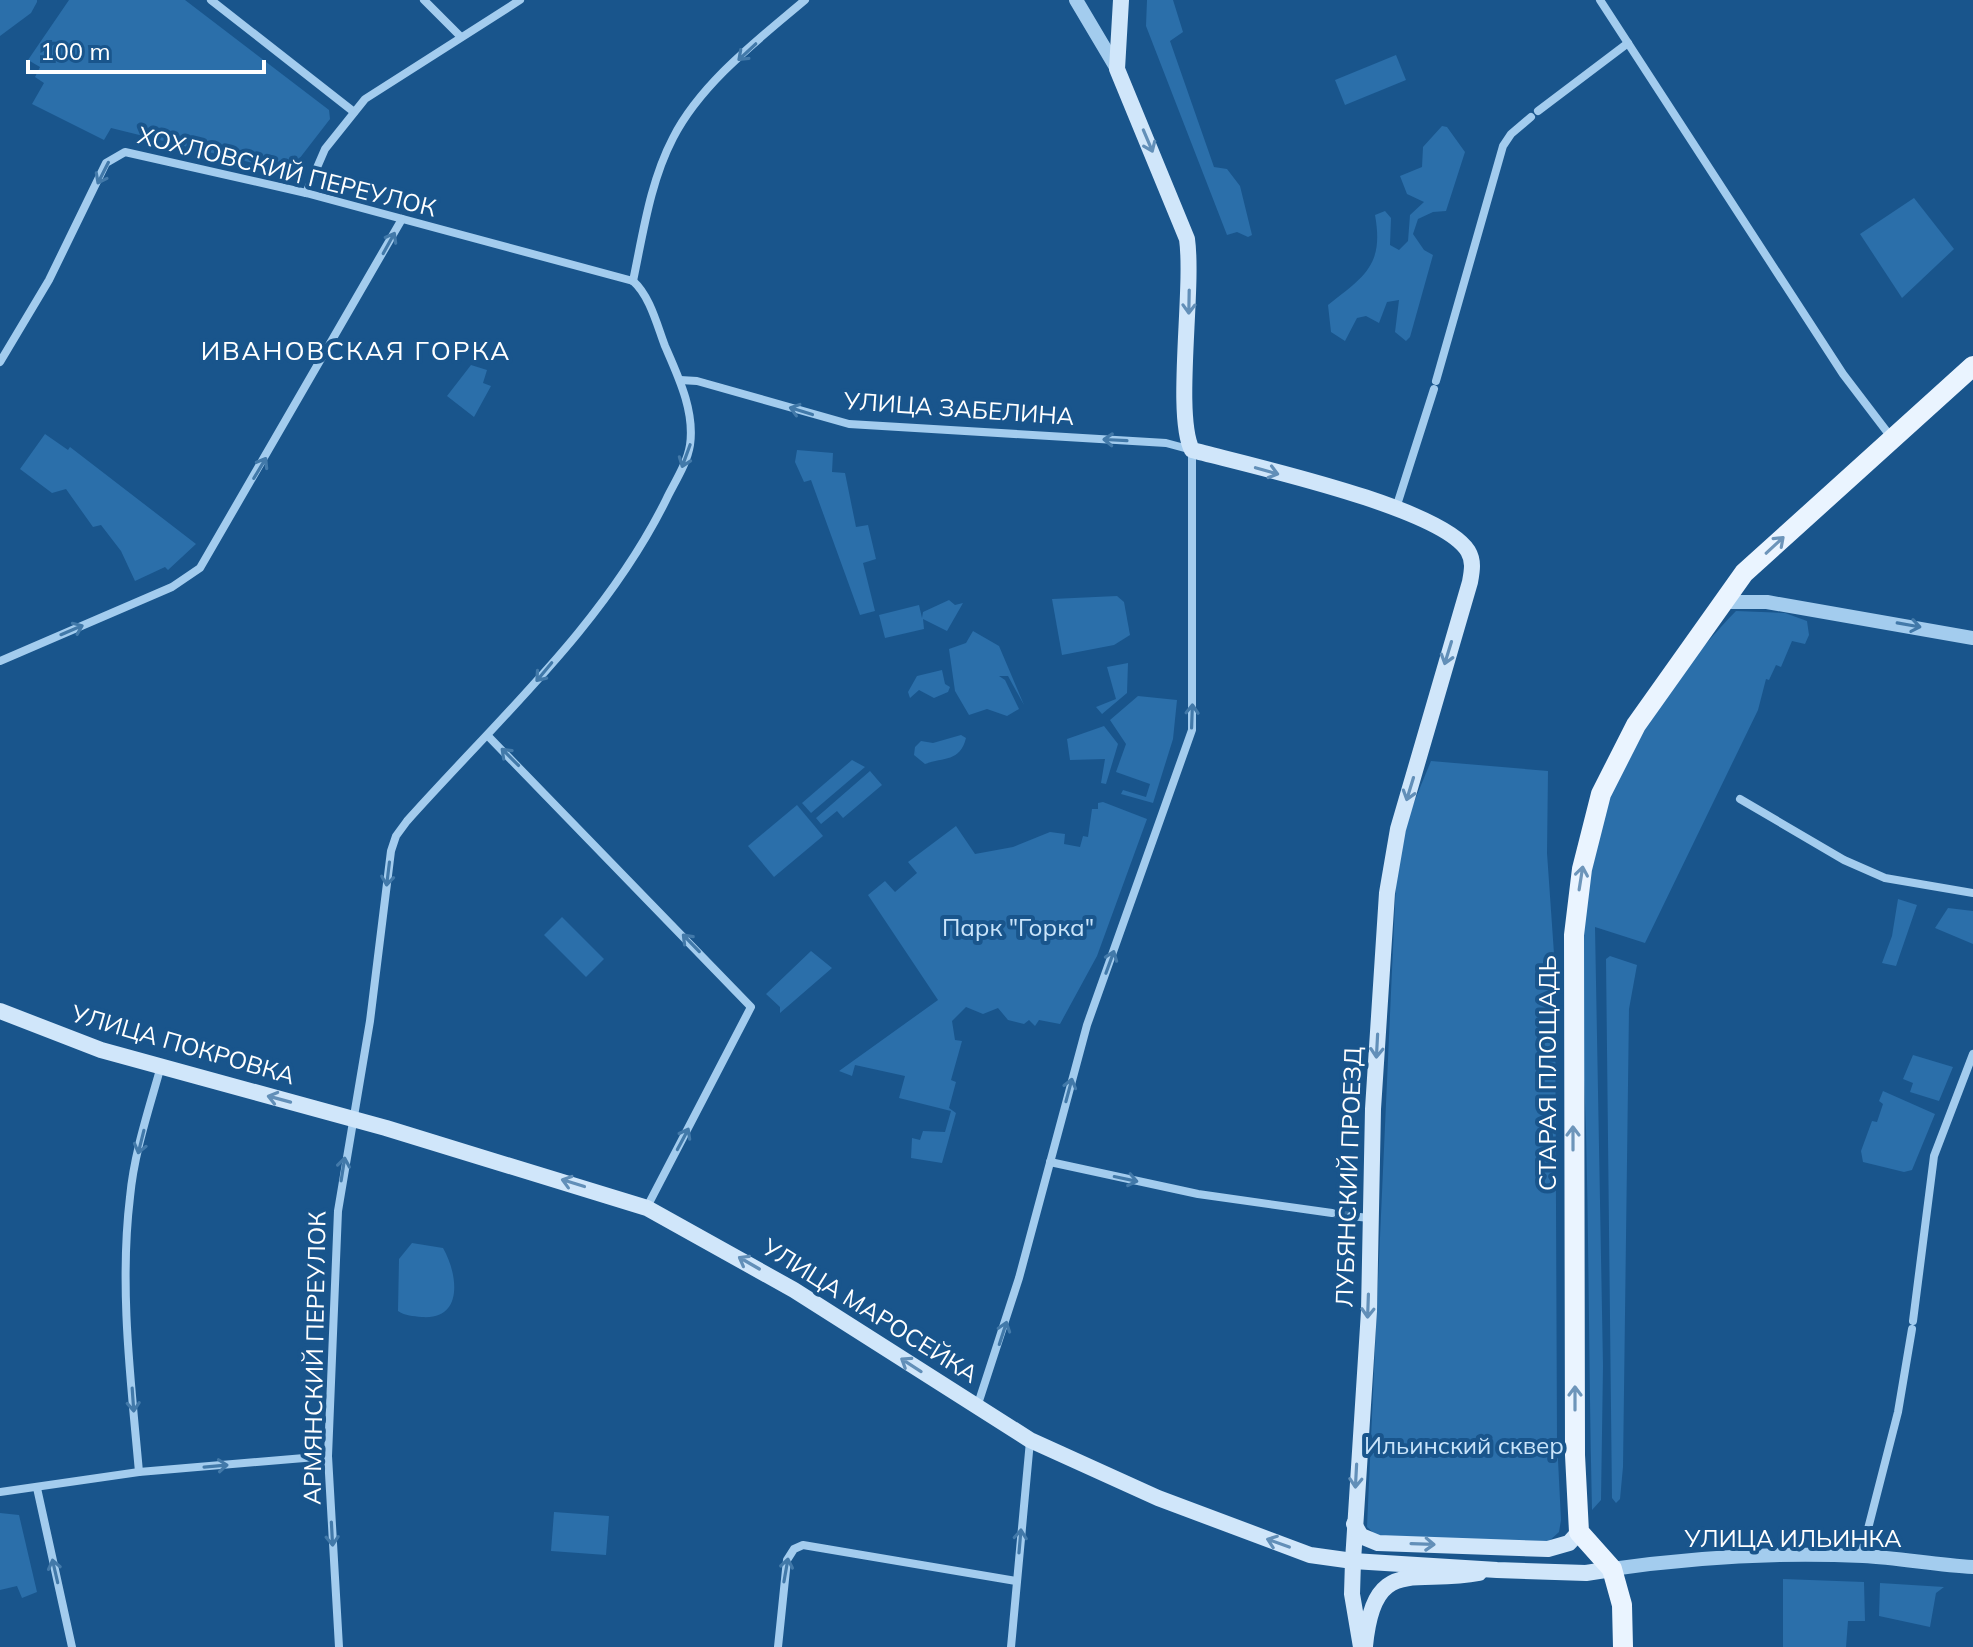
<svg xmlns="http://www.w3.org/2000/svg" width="1973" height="1647" font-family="Mulish,sans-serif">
  <rect width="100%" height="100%" fill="#19558c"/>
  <g fill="#2b6faa">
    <path d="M0,0H37V2L31,13L0,36Z"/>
    <path d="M69,0H185L329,110L330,119L289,172L111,128L104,140L32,104L44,83L35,77L40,67L28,60Z"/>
    <path d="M1147,0H1173L1183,32L1170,41L1214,167L1227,169L1240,186L1252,235L1248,237L1237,232L1227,235L1146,26Z"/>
    <path d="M1396,55L1406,80L1345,105L1335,80Z"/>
    <path d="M1442,126L1447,127L1465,152L1446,211L1433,212L1418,219L1413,234L1424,250L1433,255L1410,337L1406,341L1395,332L1399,300L1387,302L1379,323L1366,316L1357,318L1345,341L1331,332L1328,305C1365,276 1384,265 1375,215L1385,211L1391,218L1390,245L1399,250L1408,241L1410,215L1424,202L1407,194L1400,176L1422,167L1423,147Z"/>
    <path d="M1914,198L1954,249L1902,298L1860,234Z"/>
    <path d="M471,365L487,370L483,383L491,386L474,417L447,396Z"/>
    <path d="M45,434L68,450L70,447L196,544L168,570L165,567L135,581L121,551L101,525L93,527L66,489L52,493L20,469Z"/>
    <path d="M797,450L833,453L832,472L845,473L856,527L868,525L876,559L863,563L875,611L860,615L811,480L804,482L795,462Z"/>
    <path d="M1117,596L1124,602L1130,635L1114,645L1062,655L1052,599Z"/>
    <path d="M949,600L955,605L963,603L947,631L923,619L924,629L885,638L879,615L919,605L922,618L923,612Z"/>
    <path d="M1736,611L1785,613L1807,621L1809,635L1805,644L1792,641L1781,667L1776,665L1769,680L1766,679L1758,710L1645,943L1595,927L1603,1366L1601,1500L1592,1510C1589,1383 1589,1256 1586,1129C1583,1029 1570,920 1599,823C1623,743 1679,670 1736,611Z"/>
    <path d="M973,631L999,646L1024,705L1008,676H999L1005,680L1019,709L1007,716L987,709L969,715L955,691L949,649L966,643Z"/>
    <path d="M1128,663L1127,693L1102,714L1096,707L1116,699L1107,667Z"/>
    <path d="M942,670L945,684L950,687L948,692L934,698L919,690L910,698L908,692L917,676Z"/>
    <path d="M1138,696L1177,700L1173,739L1153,803L1121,794L1123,790L1146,797L1150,784L1116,772L1126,744L1110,720Z"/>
    <path d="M1104,726L1118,744L1106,784L1101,783L1105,759L1070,760L1067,739Z"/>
    <path d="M961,735L966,738C960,762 944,757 925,764L914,755L915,747L921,741L933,743Z"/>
    <path d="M852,760L865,767L811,813L802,803Z"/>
    <path d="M1431,761L1548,771L1547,853L1555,968L1557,1440L1561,1520L1559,1532L1548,1542L1378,1537L1367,1527L1396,881L1407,819Z"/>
    <path d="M870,771L882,785L843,818L837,811L821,824L816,818Z"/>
    <path d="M1103,802L1147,819L1097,956L1060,1024L1039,1020L1035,1026L1029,1020L1024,1024L1008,1020L998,1008L983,1014L966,1007L952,1021L955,1040L962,1041L951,1080L956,1082L949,1108L956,1113L942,1163L911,1158L912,1138L920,1140L923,1131L945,1132L951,1111L899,1098L905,1076L855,1065L852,1076L839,1071L938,1000L868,895L885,881L895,892L917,873L908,862L956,826L975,854L1013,847L1050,832L1065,834L1064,844L1080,847L1083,836L1088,837L1092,809H1098V803Z"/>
    <path d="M797,805L823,836L774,877L748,846Z"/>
    <path d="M1898,899L1917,905L1896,966L1882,963L1892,936Z"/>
    <path d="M1948,908L1973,911V944L1935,928Z"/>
    <path d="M562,917L604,959L586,977L544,935Z"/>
    <path d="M811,951L832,968L780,1013V1007L766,994Z"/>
    <path d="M1610,956L1637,965L1629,1009L1623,1467L1620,1499L1616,1503L1612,1498L1606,959Z"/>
    <path d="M1913,1055L1953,1067L1939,1101L1910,1092L1913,1083L1903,1079Z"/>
    <path d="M1883,1091L1935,1114L1912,1170L1904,1172L1863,1162L1861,1151L1872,1121L1877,1122L1883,1104L1879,1101Z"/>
    <path d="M412,1243L443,1248C458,1274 464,1320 422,1317C412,1316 406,1316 398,1311L399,1259Z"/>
    <path d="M554,1512L609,1516L606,1555L551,1551Z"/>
    <path d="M0,1513L19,1515L37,1592L22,1598L17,1586L0,1590Z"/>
    <path d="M1783,1579L1864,1582L1865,1621H1848L1846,1647H1783Z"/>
    <path d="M1880,1583L1944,1587L1936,1593L1930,1627L1879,1616Z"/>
  </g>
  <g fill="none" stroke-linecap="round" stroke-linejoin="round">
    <path stroke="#3c6e9d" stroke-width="8" stroke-dasharray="8 4" stroke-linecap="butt" d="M1332,1213L1351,1216"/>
    <g stroke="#a3ccee" stroke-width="8">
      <path d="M211,0L354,112"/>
      <path d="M424,0L461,37"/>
      <path d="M1600,0L1843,374L1891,437"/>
      <path d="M1538,111L1628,43"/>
      <path d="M306,193L325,149L365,99L520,0"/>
      <path d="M633,281C643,234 650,182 673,138C701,83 759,39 805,0"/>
      <path d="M0,362L49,280L106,163L125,152L306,193L633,281"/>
      <path d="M680,380L697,381L849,424L1166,443L1192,450V730L1087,1025L1019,1278L977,1407"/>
      <path d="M1436,381L1503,146L1511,134L1531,117"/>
      <path d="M1396,508L1434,389"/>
      <path d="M0,661L172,587L200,568L402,219"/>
      <path d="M489,737L751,1007L647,1207"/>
      <path d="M1740,799L1844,860L1885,878L1973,893"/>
      <path d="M1050,1162L1198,1194L1332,1213"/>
      <path d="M1351,1216L1369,1218"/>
      <path d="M1913,1321L1934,1156L1973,1054"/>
      <path d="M139,1472C131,1382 119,1288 130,1197C134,1153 149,1109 161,1066"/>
      <path d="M37,1488L72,1647"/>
      <path d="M0,1492L139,1472L328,1456"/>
      <path d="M1861,1556L1898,1412L1912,1329"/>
      <path d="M339,1647L328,1456L338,1211L370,1021L391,851L396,836L407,821C498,719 604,625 666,500C674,483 687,464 690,445C695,411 678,376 665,346C657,325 650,296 633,281"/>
      <path d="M778,1647L787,1560L794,1549L803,1545L1016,1581"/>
      <path d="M1011,1647L1030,1441"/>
    </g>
    <g stroke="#a3ccee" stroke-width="14">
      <path d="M1076,0L1117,69"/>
      <path d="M1721,602H1767L1973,638"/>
      <path d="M1612,1569C1695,1557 1779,1552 1863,1556C1900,1558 1936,1565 1973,1567"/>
    </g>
    <g stroke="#d0e6fa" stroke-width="16">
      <path d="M1121,0L1117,69L1187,239C1194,289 1174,415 1192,450C1248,465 1441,507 1468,551C1474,561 1472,571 1470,582L1398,829L1387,893L1373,1109L1369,1311L1353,1561L1352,1594L1361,1647"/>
      <path d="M0,1011L101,1050L386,1128L647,1208L794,1290L1030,1440L1158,1498L1310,1555L1353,1561L1497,1570L1586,1573L1612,1569"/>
      <path d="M1354,1524L1361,1536L1378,1543L1548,1549L1569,1543L1579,1532"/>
      <path d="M1365,1646C1374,1553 1415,1586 1479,1573"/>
    </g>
    <path stroke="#eaf4ff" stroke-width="20" d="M1623,1647L1622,1605L1612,1569L1579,1532L1575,1455L1574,935L1582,869L1601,794L1636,725L1744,573L1973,366"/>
  </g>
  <defs><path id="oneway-shaft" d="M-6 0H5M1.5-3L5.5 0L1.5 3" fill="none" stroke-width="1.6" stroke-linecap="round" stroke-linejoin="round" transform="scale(2)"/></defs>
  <g stroke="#4279a9">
    <use href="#oneway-shaft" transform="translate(747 52) rotate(137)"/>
    <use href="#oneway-shaft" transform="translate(103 173) rotate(117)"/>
    <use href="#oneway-shaft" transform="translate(389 243) rotate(-61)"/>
    <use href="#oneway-shaft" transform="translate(801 411) rotate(-163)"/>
    <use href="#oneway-shaft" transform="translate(1115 440) rotate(-177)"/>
    <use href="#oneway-shaft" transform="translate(686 456) rotate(110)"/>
    <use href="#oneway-shaft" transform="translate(260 468) rotate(-59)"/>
    <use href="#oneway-shaft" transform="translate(1909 625) rotate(10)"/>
    <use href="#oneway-shaft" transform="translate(72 630) rotate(-23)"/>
    <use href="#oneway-shaft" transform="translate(544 672) rotate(130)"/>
    <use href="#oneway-shaft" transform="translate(1192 716) rotate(-88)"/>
    <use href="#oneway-shaft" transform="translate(510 757) rotate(-135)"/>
    <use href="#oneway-shaft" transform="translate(388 874) rotate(97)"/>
    <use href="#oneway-shaft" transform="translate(691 943) rotate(-134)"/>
    <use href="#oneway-shaft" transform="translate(1110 962) rotate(-70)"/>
    <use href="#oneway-shaft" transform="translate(1069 1090) rotate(-75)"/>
    <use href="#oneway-shaft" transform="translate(683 1139) rotate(-62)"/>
    <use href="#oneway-shaft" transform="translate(141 1142) rotate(104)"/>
    <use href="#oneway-shaft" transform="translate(343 1169) rotate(-81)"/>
    <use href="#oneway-shaft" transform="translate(1126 1179) rotate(12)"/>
    <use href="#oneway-shaft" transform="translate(1003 1333) rotate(-72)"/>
    <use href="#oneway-shaft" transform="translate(133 1400) rotate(86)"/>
    <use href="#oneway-shaft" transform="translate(216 1466) rotate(-5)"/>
    <use href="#oneway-shaft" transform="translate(332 1534) rotate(87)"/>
    <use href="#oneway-shaft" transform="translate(1020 1541) rotate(-85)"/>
    <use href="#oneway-shaft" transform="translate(786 1570) rotate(-80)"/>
    <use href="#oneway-shaft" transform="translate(55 1571) rotate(-103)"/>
  </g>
  <g stroke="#628fb8">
    <use href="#oneway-shaft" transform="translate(1148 141) rotate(67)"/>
    <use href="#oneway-shaft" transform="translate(1189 302) rotate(91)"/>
    <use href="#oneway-shaft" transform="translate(1267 471) rotate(16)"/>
    <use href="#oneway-shaft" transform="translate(1448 653) rotate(107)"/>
    <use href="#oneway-shaft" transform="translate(1410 789) rotate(107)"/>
    <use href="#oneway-shaft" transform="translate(1377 1046) rotate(93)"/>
    <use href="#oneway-shaft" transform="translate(279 1099) rotate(-165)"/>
    <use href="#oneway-shaft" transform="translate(573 1183) rotate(-163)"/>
    <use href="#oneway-shaft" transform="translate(749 1263) rotate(-150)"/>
    <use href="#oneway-shaft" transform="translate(1368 1306) rotate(92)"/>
    <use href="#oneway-shaft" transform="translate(911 1365) rotate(-147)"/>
    <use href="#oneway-shaft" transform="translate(1356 1476) rotate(93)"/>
    <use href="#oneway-shaft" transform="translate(1278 1543) rotate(-160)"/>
    <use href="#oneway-shaft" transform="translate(1423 1544) rotate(2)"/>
  </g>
  <g stroke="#6d95ba">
    <use href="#oneway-shaft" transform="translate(1775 545) rotate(-43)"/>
    <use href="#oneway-shaft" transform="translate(1581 878) rotate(-81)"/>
    <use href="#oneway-shaft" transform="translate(1573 1138) rotate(-90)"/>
    <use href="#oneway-shaft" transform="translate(1575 1398) rotate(-90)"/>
  </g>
  <g text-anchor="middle" stroke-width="8" stroke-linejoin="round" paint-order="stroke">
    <g font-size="24" fill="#fff" stroke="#19558c">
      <text transform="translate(287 172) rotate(14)" y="8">ХОХЛОВСКИЙ ПЕРЕУЛОК</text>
      <text transform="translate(959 409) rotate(4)" y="8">УЛИЦА ЗАБЕЛИНА</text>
      <text transform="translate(183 1045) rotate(16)" y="8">УЛИЦА ПОКРОВКА</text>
      <text transform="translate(1548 1073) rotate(-90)" y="8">СТАРАЯ ПЛОЩАДЬ</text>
      <text transform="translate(1349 1177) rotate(-88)" y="8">ЛУБЯНСКИЙ ПРОЕЗД</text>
      <text transform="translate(870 1311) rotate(32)" y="8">УЛИЦА МАРОСЕЙКА</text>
      <text transform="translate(315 1358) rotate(-89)" y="8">АРМЯНСКИЙ ПЕРЕУЛОК</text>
      <text x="1793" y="1547">УЛИЦА ИЛЬИНКА</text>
    </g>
    <g font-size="24" fill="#c9e4fa" stroke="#19558c">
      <text x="1018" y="936">Парк "Горка"</text>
      <text x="1464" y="1454">Ильинский сквер</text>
    </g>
    <g font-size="26" letter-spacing="2" fill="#fff" stroke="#19558c">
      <text x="356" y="360">ИВАНОВСКАЯ ГОРКА</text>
    </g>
  </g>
  <path d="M28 60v12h236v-12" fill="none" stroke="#ffffff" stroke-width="4"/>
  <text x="40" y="60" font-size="24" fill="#ffffff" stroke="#19558c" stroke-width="6" paint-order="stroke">100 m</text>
</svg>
